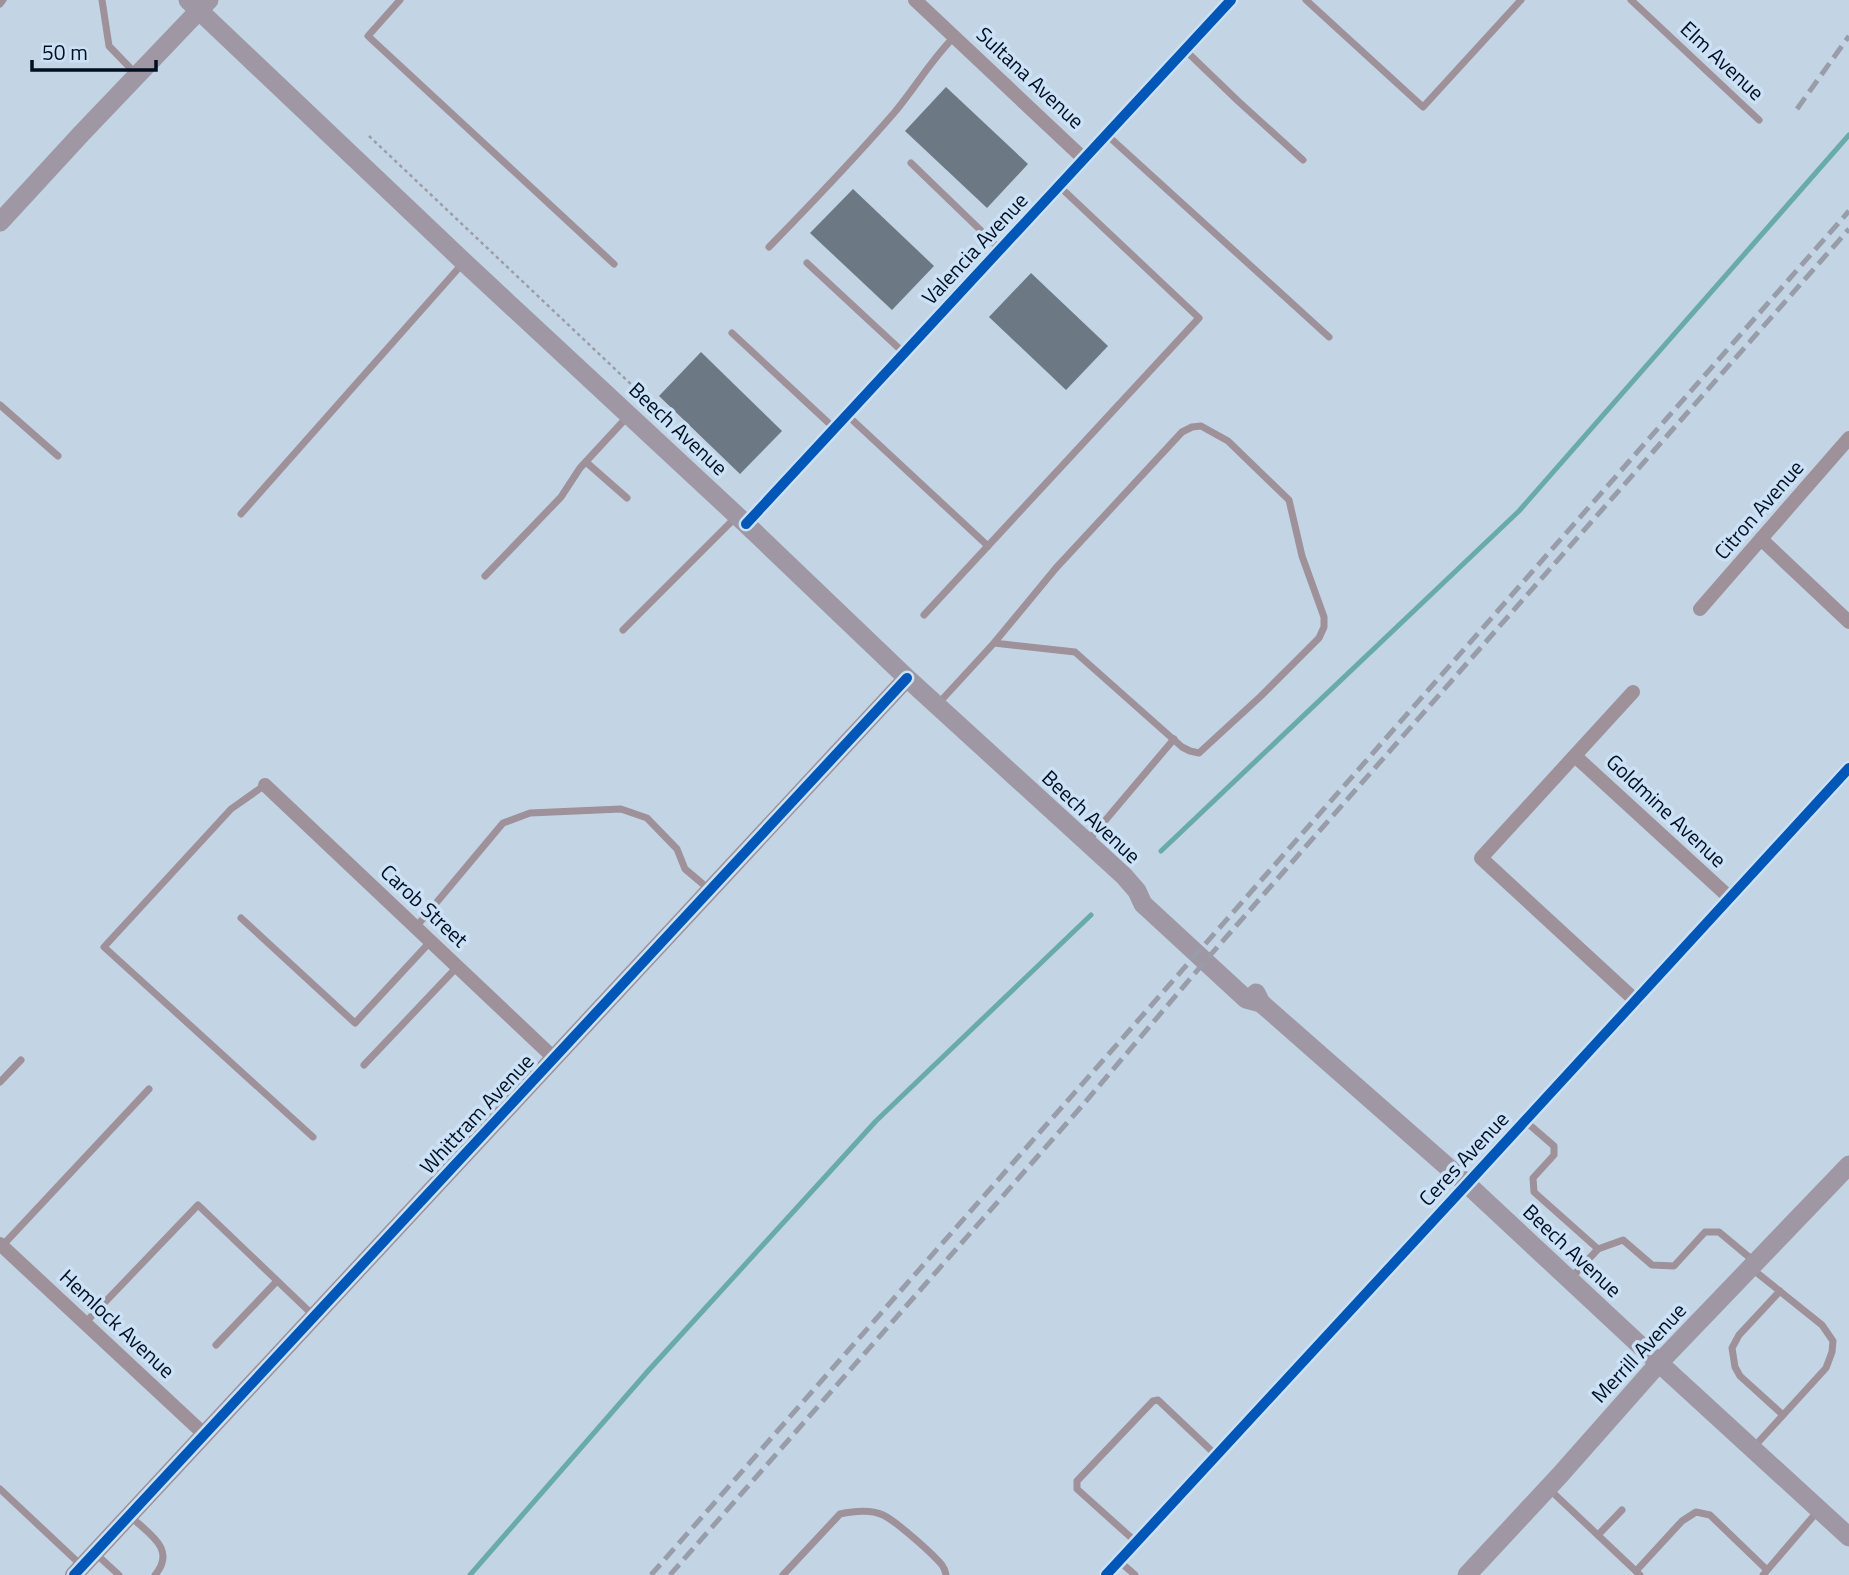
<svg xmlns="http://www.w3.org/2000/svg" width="1849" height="1575" font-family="'Titillium Web',sans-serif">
  <rect width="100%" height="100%" fill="#c3d4e5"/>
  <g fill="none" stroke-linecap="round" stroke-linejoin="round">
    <g stroke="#68abaa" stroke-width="5">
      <path d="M1161,851L1519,511L1849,135"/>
      <path d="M470,1575L648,1371L876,1121L1091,915"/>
    </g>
  </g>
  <g fill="#6c7985">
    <path d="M946,87L1028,164L987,208L905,131Z"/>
    <path d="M853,189L934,266L892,310L810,233Z"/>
    <path d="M1031,273L1108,346L1066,390L989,317Z"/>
    <path d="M701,352L782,431L740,474L659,396Z"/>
  </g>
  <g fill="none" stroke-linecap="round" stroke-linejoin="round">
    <path stroke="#9c9da6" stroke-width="2.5" stroke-dasharray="3.5 3.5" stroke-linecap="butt" d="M369,136L635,388"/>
    <g stroke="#9e9199" stroke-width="7">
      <path d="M102,0L109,46L136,74"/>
      <path d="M400,0L368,36L614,264"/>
      <path d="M1306,0L1423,107L1521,0"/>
      <path d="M1631,0L1759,120"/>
      <path d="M0,4L3,0"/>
      <path d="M1185,50L1238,101L1303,160"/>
      <path d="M1107,135L1329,337"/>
      <path d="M911,163L1000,249"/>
      <path d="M769,247C812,203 854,159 894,113C915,88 931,60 954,37"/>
      <path d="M807,263L904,353"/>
      <path d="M732,333L834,428"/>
      <path d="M0,405L58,456"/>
      <path d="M847,415L988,546"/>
      <path d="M586,462L627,498"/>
      <path d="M241,514L464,262"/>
      <path d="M485,576L561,497L580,468L629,415"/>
      <path d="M924,615L1199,318L1059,186"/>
      <path d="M623,630L737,516"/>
      <path d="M937,705L994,643L1075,652L1182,747L1190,751L1199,753L1261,696L1319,638L1324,627V617L1302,556L1289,500L1228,441L1201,426L1192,427L1182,432L1056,568L994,643"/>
      <path d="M265,785L231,809L104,947L313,1137"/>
      <path d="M1087,842L1174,739"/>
      <path d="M241,918L355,1023L430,942"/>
      <path d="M416,927L503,823L530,813L621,809L647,818L677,849L685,869L710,890"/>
      <path d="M364,1065L457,967"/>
      <path d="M0,1082L21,1060"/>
      <path d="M1525,1121L1554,1146V1155L1533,1178L1534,1192L1598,1249"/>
      <path d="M2,1246L149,1089"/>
      <path d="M1751,1268L1822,1325L1833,1341L1832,1352L1826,1368L1753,1448"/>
      <path d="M1571,1278L1598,1249L1623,1240L1652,1265L1674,1266L1705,1232H1719L1755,1262"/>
      <path d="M1780,1291L1739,1335L1732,1348L1735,1367L1740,1376L1783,1415"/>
      <path d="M85,1323L198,1205L314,1316"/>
      <path d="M216,1345L277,1281"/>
      <path d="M1548,1488L1640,1575"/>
      <path d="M0,1489L82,1566"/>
      <path d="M130,1516C149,1534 177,1549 155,1575"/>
      <path d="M1598,1535L1622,1510"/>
      <path d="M1136,1542L1077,1489V1481L1153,1401L1158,1400L1216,1455"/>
      <path d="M96,1554L119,1575"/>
      <path d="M1119,1561L1135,1575"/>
      <path d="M1636,1571L1682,1521L1696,1512L1710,1515L1767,1570"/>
      <path d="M783,1575L840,1514C854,1511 870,1509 883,1515C896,1521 933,1554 942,1565C945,1569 945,1570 946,1575"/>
      <path d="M1763,1575L1817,1512"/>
    </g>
    <g stroke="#9e9199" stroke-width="14">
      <path d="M915,0L1084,159"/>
      <path d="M746,524L1231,0"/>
      <path d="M1761,539L1849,622"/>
      <path d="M1700,609L1849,438"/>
      <path d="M1633,692L1481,858L1636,1001"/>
      <path d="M1575,756L1729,897"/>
      <path d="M265,785L555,1059"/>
      <path d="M0,1244L205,1435"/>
      <path d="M1106,1575L1467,1184L1849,768"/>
    </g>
    <path stroke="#9e9199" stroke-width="18" d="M74,1575L907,678"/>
    <g stroke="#9f98a4" stroke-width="19">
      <path d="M188,0L464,262L746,524L907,678L1124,876L1137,891L1143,904L1246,999L1261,1003"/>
      <path d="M0,222L82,133L209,0"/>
      <path d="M1256,993L1261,1003L1467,1184L1659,1363L1849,1537"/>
      <path d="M1467,1575L1560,1475L1659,1363L1849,1165"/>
    </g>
    <g stroke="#989da9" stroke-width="5" stroke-dasharray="14 7" stroke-linecap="butt">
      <path d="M1797,109L1849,36"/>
      <path d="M651,1575L1849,211"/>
      <path d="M670,1575L1081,1107L1213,952L1849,229"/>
    </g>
    <g stroke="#cbe1f6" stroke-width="15">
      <g id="cycleway">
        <path d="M746,524L1231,0"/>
        <path d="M74,1575L907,678"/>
        <path d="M1106,1575L1467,1184L1849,768"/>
      </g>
    </g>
    <use href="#cycleway" stroke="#0057b8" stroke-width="10"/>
  </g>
  <g text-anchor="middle" stroke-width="7" stroke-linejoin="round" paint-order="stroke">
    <g font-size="21" fill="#000f21" stroke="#cbe1f6">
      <text transform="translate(1722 61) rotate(43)" y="7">Elm Avenue</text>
      <text transform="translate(1030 78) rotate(43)" y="7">Sultana Avenue</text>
      <text transform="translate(975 249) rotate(-47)" y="7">Valencia Avenue</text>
      <text transform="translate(678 429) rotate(43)" y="7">Beech Avenue</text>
      <text transform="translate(1759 510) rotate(-49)" y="7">Citron Avenue</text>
      <text transform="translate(1666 811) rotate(43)" y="7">Goldmine Avenue</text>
      <text transform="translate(1091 817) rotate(43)" y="7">Beech Avenue</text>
      <text transform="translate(424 906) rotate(43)" y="7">Carob Street</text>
      <text transform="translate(477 1114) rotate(-47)" y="7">Whittram Avenue</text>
      <text transform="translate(1464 1159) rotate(-47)" y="7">Ceres Avenue</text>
      <text transform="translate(1572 1251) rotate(43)" y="7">Beech Avenue</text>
      <text transform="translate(117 1324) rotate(43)" y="7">Hemlock Avenue</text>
      <text transform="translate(1639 1353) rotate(-47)" y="7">Merrill Avenue</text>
    </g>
  </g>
  <path d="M32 60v10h124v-10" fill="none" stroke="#000f21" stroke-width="3.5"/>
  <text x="42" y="60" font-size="21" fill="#000f21" stroke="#cbe1f6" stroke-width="5" paint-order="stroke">50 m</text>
</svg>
